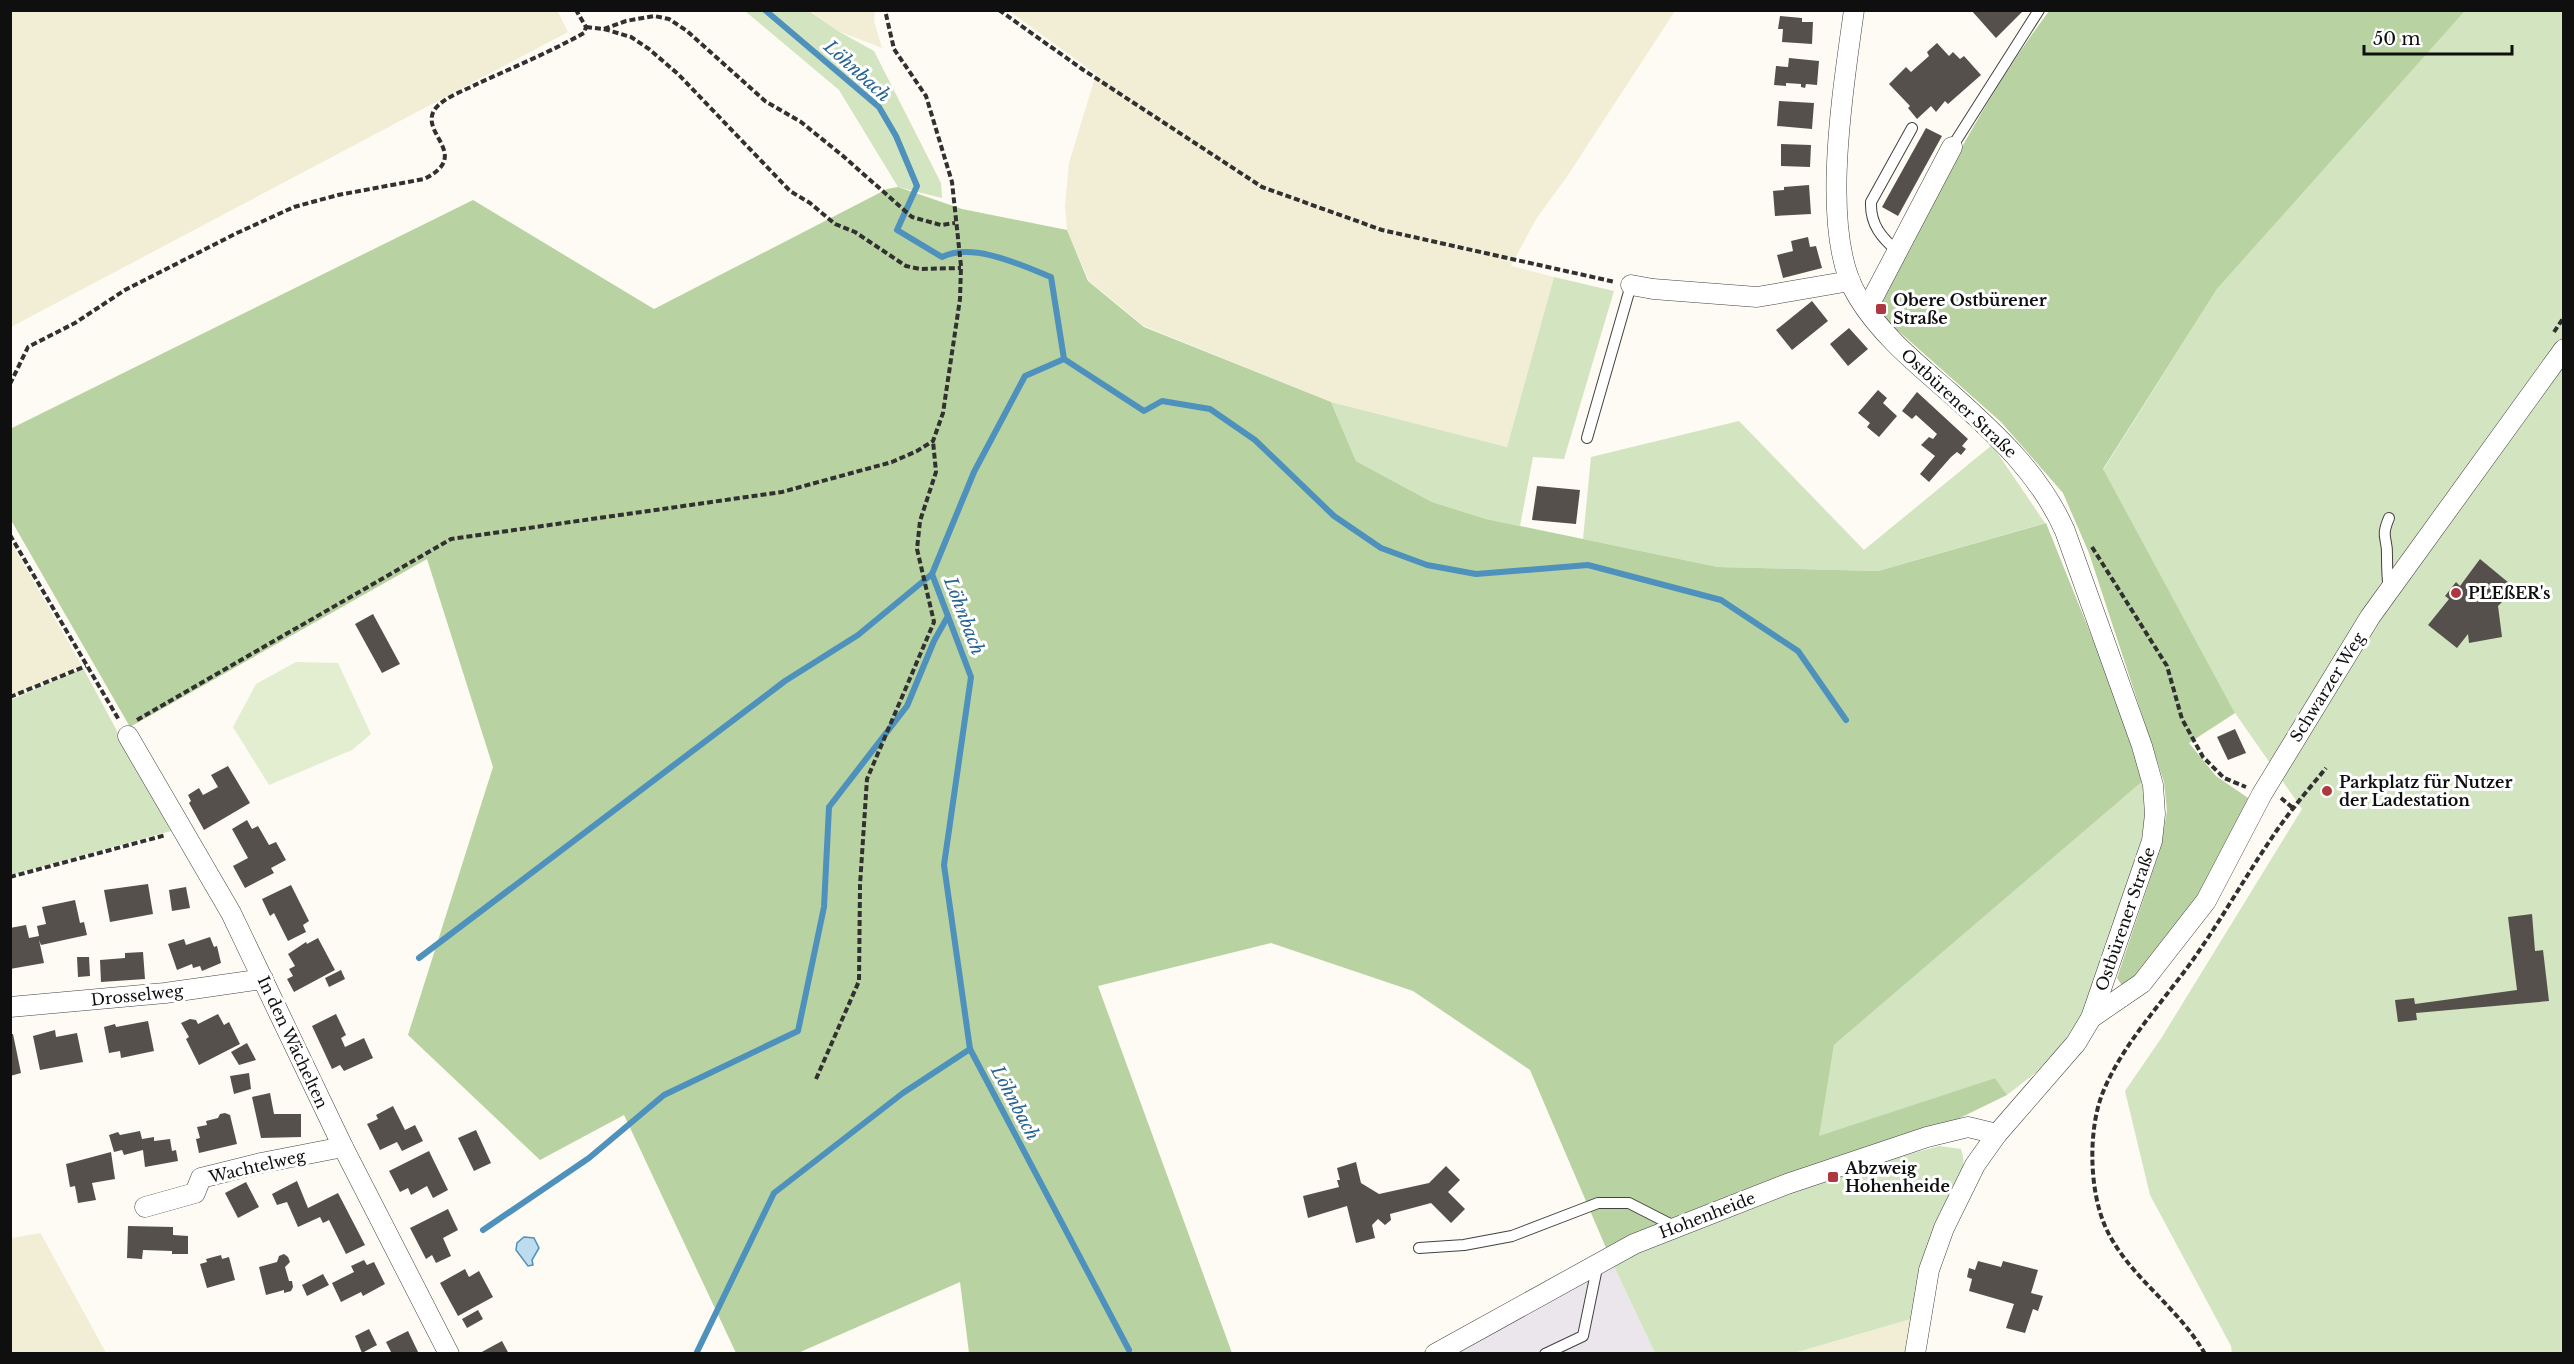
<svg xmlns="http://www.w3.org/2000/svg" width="2574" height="1364" font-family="'Libre Baskerville',serif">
  <rect width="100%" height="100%" fill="#fdfbf3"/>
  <path fill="#ebe5ec" d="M1611,1260L1655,1353L1453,1354Z"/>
  <g fill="#f1eed5">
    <path d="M11,10H557L568,32L11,327Z"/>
    <path d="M810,11H875L874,21L882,48L838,31Z"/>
    <path d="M1009,11H1675L1566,178L1536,219L1511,266L1554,277L1507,447L1331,402L1144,326L1089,281L1067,230L1065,206L1069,163L1096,74Z"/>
    <path d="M10,540L82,666L11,697H10Z"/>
    <path d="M41,1233V1234L106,1353H11V1238Z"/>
    <path d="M1911,1319L1906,1353H1794Z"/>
  </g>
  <g fill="#d3e4c0">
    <path d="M745,11H809L838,31L874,51L941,183L942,198L898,187L839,90Z"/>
    <path d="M2465,11H2563V1353H2232L2231,1346L2150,1195L2125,1091L2162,1037L2302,809L2235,713L2103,470L2217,289Z"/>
    <path d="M1554,277L1614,291L1564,459L1533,457L1520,526L1486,519L1432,502L1356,461L1331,402L1507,447Z"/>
    <path d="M1739,421L1864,550L1992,445L2045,523L1878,571L1718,567L1583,539L1591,457Z"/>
    <path d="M83,668L171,831L11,875V700Z"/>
    <path d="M2144,780L2147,815L2142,844L2084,1013L2047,1064L2007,1095L1995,1078L1818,1137L1834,1045Z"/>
    <path d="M1939,1146L1961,1149C1972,1181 1944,1210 1933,1239C1924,1265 1918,1293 1911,1319L1794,1353H1655L1611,1260L1785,1188Z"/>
  </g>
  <g fill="#b8d3a1">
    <path d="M2049,11H2465L2217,289L2103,469L2235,713L2189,743L2216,776L2254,802L2201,896L2128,984H2121L2117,978L2160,850L2167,811L2164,782L2089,553L2063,493L2001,422L1877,312C1928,209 1980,103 2049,11Z"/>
    <path d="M898,187L962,209L1067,230L1088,281L1144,327L1331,402L1356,461L1432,502L1486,519L1718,567L1878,571L2046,523L2099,655L2144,780L1834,1045L1819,1136L1995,1078L2007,1095L1927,1134L1609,1255L1530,1070L1413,991L1271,943L1098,986L1232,1353H969L960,1282L798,1353H736L624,1115L540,1160L408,1035L493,767L427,559L130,727L11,520L10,429L473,200L654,309L887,189Z"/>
  </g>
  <path fill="#e3edd0" d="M296,662L338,663L371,734L352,750L269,785L233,727L256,684Z"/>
  <path fill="#bdddef" stroke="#4e91bd" stroke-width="1.5" d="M524,1237L534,1238L539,1248L532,1260L533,1265L528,1266L516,1250L517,1243Z"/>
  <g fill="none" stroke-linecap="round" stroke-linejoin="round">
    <g stroke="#4e91bd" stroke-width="6">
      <path d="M765,10L879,107L896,136L917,186L897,230L942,257C973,242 1021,265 1051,277L1064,359L1025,376L974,472L932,574L971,677L944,865L970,1049L1129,1350"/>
      <path d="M1064,359L1144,411L1162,401L1210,409L1255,440L1334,516L1381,548L1427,565L1476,574L1588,565L1721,600L1798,651L1846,720"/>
      <path d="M419,958L785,681L858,635L932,574"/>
      <path d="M483,1230L589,1158L664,1095L798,1031L824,907L829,807L907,706L934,641L948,616"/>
      <path d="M696,1354L774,1193L903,1093L970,1049"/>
    </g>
  </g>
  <g fill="#56504d">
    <path d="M1971,10H2024L1996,38Z"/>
    <path d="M1780,16L1802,18V22H1813L1812,44L1782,42L1783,29H1778Z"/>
    <path d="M1937,43L1949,56L1953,52L1960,59L1964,56L1981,75L1948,104L1945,101L1936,112L1931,106L1917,119L1908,108L1910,106L1889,84L1906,67L1911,72L1929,56L1927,52Z"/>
    <path d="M1789,58L1819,61L1817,85L1806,84L1805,88L1801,87V84L1786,83V86L1774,85L1776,66L1788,67Z"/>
    <path d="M1779,101L1814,103L1812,129L1777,126Z"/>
    <path d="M1926,128L1942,136L1898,216L1882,207Z"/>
    <path d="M1781,144L1811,145L1810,167L1781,166Z"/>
    <path d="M1809,185L1811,214L1775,216L1773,191L1784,190V187Z"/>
    <path d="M1808,237L1810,247L1816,246L1822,268L1783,278L1777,255L1793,251L1791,241Z"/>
    <path d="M1812,301L1828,321L1792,350L1776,330Z"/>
    <path d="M1849,328L1868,349L1848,366L1830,344Z"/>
    <path d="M1878,390L1887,398L1883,403L1897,416L1879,437L1867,427L1870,423L1858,413Z"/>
    <path d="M1917,392L1968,439L1962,446L1966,449L1961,455L1957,452L1951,457L1929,482L1920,474L1935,456L1921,445L1929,437L1933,439L1937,434L1916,415L1912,419L1902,411Z"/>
    <path d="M1537,486L1580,490L1576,524L1532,520Z"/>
    <path d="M2480,559L2509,583L2501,595L2503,601L2498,606L2502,637L2469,643L2468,634L2457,648L2428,625L2449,599L2445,596L2456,582L2460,586Z"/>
    <path d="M373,614L400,664L382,673L355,624Z"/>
    <path d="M2235,729L2246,753L2228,760L2217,737Z"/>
    <path d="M228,766L250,803L204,830L189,803L191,801L188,795L199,788L203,795L218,787L211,775Z"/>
    <path d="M247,820L252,829L258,826L269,845L276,842L286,860L271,868L274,873L245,888L233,866L248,858L232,829Z"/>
    <path d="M148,884L153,914L110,922L104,890Z"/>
    <path d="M291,885L309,921L303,925L306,932L288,941L274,913L270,916L262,899Z"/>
    <path d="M186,887L190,908L172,911L169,890Z"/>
    <path d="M75,900L80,923L84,922L87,935L41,945L39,940L44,963L10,969V928L26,925L29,938L39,936L37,926L46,924L42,907Z"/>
    <path d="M2532,914L2535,951L2543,950L2549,1001L2416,1013L2417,1020L2398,1022L2395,1000L2414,998L2415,1004L2517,990L2508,917Z"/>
    <path d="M210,937L214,947L217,946L221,963L202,971L200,966L193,968L192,964L177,970L168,944L184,939L186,945Z"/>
    <path d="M318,938L335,970L294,992L287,979L293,976L289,969L295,966L288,954L306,942L307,944Z"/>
    <path d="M143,952L145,979L101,982L100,960L125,958V953Z"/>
    <path d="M77,957H89L90,976L78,977Z"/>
    <path d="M341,970L345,979L329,987L325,978Z"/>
    <path d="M218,1014L224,1025L229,1022L240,1044L199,1065L186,1039L189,1037L181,1023L190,1019L196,1020L198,1024Z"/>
    <path d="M336,1014L346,1035L341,1038L345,1047L364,1038L373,1058L344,1071L340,1065L332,1069L312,1026Z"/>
    <path d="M148,1021L154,1051L121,1058L120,1051L109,1053L104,1027L115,1024L116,1027Z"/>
    <path d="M55,1030L56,1037L77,1033L83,1062L40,1070L33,1036Z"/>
    <path d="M10,1034H13L21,1073L10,1076Z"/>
    <path d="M247,1043L256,1060L239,1065L231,1052Z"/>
    <path d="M249,1073L251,1089L234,1094L230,1076Z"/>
    <path d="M270,1093L274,1114H301V1137L261,1138L252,1097Z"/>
    <path d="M393,1106L405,1130L415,1125L423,1141L402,1151L397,1142L380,1150L367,1124L378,1119L376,1115Z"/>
    <path d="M225,1113L230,1115L237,1144L199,1153L196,1139L200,1138L197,1127L207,1125L206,1121L218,1118L220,1114Z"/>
    <path d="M476,1130L491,1163L474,1171L458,1138Z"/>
    <path d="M140,1131L142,1139L154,1137V1141L170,1139L172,1151L176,1150L178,1161L145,1167L143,1150L124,1155L122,1150L114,1152L109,1135L118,1132L120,1135Z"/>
    <path d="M429,1151L448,1190L433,1198L427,1186L411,1195L408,1188L400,1192L389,1171Z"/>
    <path d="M111,1152L115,1179L92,1183L96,1200L78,1203L75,1186L70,1187L66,1164Z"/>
    <path d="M1356,1162L1361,1183L1379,1194L1429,1183L1446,1166L1460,1180L1448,1192L1465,1209L1451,1223L1431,1203L1390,1214L1391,1220L1385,1225L1378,1219L1372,1225L1375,1238L1356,1243L1347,1206L1308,1218L1303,1196L1339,1187L1337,1180H1340L1337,1168Z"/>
    <path d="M297,1181L308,1208L338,1193L365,1245L346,1254L329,1220L323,1223L320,1217L298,1227L287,1202L277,1205L272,1194Z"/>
    <path d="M246,1182L259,1207L238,1218L225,1193Z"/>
    <path d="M448,1209L458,1230L443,1238L451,1256L436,1263L432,1255L426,1259L410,1228Z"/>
    <path d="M128,1226L173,1227V1235L188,1236V1254H172V1251L143,1250L142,1259L127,1258Z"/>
    <path d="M284,1254L288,1257L290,1262L285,1267L289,1281H292L293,1287L291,1291L284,1293V1290L266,1295L259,1267L277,1262L279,1256Z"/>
    <path d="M221,1255L222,1259L229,1257L235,1280L207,1288L200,1264L207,1262L206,1259Z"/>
    <path d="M364,1260L367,1265L374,1262L385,1284L363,1296L361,1292L341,1302L332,1283L354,1272L351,1266Z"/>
    <path d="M1978,1261L2001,1267L2003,1261L2038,1270L2031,1293L2043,1296L2038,1311L2033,1309L2025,1333L2006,1328L2014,1304L1969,1291L1972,1279L1967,1277L1969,1268L1975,1270Z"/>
    <path d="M465,1269L469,1277L479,1271L493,1297L458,1316L440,1283Z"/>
    <path d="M323,1274L329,1285L307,1296L302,1285Z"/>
    <path d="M478,1310L483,1319L467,1328L462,1319Z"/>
    <path d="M369,1329L377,1345L362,1353L355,1336Z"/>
    <path d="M408,1331L419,1354H392L386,1342Z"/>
    <path d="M502,1341L509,1354H478Z"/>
  </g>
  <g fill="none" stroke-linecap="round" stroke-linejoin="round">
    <g stroke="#424242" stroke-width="12">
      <g id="service">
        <path d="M1952,147L2039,10"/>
        <path d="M1898,252C1882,238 1870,225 1871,202L1912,128"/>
        <path d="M1587,438L1631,285"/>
        <path d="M2389,518C2380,539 2388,537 2387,556C2387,568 2387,577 2389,590"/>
        <path d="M1419,1248L1464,1245L1512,1236L1598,1203H1629L1676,1227"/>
        <path d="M1545,1354L1583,1336L1598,1263"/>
      </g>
    </g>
    <g stroke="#424242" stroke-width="21">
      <g id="minor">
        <path d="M1854,10C1844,84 1818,234 1858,297C1881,335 1917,364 1949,392C1995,433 2040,474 2065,531L2142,746L2153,785L2155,814L2152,841L2091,1018L2076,1043L1997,1134L1975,1165L1944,1228L1929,1270L1915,1354"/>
        <path d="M1631,285L1653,289L1757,297L1850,281"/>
        <path d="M1867,309L1952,147"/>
        <path d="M128,736L231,913L343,1147L449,1354"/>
        <path d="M10,1007L165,993L263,979"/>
        <path d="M2091,1018L2142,983L2206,901L2262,794L2370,617L2564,349"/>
        <path d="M145,1207L195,1193L201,1178L261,1163L343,1147"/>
        <path d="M1435,1354L1634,1244L1787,1184L1927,1137L1968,1127L1997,1134"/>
      </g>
    </g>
    <g stroke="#313131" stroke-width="4" stroke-dasharray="6 3" stroke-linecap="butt">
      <path d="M999,10L1082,69L1262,187L1382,230L1615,282"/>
      <path d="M586,27L604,29L626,21L654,16L669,19L687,31L765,101L801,122L843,156L912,217L941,225L955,223"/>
      <path d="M604,29L631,37L649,49L678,74L790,191L810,203L835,224L855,232L906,266L920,269L961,268"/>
      <path d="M2554,332L2564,317"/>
      <path d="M10,384L28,347L75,323L125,290L237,233L294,207L338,195L424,179C473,155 418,133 435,109C444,97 466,90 479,83C514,67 550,52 584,33L586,27L576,10"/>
      <path d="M10,535L119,720"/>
      <path d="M2092,547L2167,666L2182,719L2203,757L2224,778L2246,787"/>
      <path d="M10,697L86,666"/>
      <path d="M137,720L451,539L782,492L892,462L917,451L933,441L943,413L960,299L961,266L952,182L926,96L894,49L885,10"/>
      <path d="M2281,798L2293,808"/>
      <path d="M10,877L166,835"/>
      <path d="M816,1079L859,981L860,885L867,779L934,622L917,549L920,521L936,472L933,441"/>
      <path d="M2205,1354C2178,1306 2127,1276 2105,1226C2089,1189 2088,1129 2103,1092C2124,1041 2166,999 2197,954C2224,915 2247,874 2273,836C2289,812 2308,790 2326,768"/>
    </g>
    <use href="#service" stroke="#fff" stroke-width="10"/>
    <use href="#minor" stroke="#fff" stroke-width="20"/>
  </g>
  <g fill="#ae383f" stroke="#fff" stroke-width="2">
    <rect x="1875" y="303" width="12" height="12" rx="3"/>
    <circle cx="2456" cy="593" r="6"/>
    <circle cx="2327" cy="791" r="6"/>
    <rect x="1827" y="1171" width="12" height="12" rx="3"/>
  </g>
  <g text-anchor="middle" stroke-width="6" stroke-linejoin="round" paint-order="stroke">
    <g font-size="16" font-weight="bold" fill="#0f0f0f" stroke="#fff" text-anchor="start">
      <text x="1893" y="306">Obere Ostbürener<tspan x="1893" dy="18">Straße</tspan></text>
      <text x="2468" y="599">PLEßER's</text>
      <text x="2339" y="788">Parkplatz für Nutzer<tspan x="2339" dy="18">der Ladestation</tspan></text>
      <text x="1845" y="1174">Abzweig<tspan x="1845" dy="18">Hohenheide</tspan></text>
    </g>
    <g font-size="16" fill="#0f0f0f" stroke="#fff">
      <text transform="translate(1959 403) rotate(43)" y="6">Ostbürener Straße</text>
      <text transform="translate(2327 687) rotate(-58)" y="6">Schwarzer Weg</text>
      <text transform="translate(2125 919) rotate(-71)" y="6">Ostbürener Straße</text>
      <text transform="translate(137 995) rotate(-6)" y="6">Drosselweg</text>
      <text transform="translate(293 1042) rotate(65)" y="6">In den Wächelten</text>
      <text transform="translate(257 1166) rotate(-13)" y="6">Wachtelweg</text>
      <text transform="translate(1707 1215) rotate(-21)" y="6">Hohenheide</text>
    </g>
    <g font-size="18" font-style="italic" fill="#276492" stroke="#fff">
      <text transform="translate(857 71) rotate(42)" y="6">Löhnbach</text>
      <text transform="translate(964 616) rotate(69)" y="6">Löhnbach</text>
      <text transform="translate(1015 1103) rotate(62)" y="6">Löhnbach</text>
    </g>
  </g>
  <rect width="2574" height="1364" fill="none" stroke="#0f0f0f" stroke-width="24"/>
  <path d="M2364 45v9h148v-9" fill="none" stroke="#0f0f0f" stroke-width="3"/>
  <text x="2373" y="45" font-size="18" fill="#0f0f0f" stroke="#ffffff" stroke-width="4.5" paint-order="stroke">50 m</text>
</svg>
